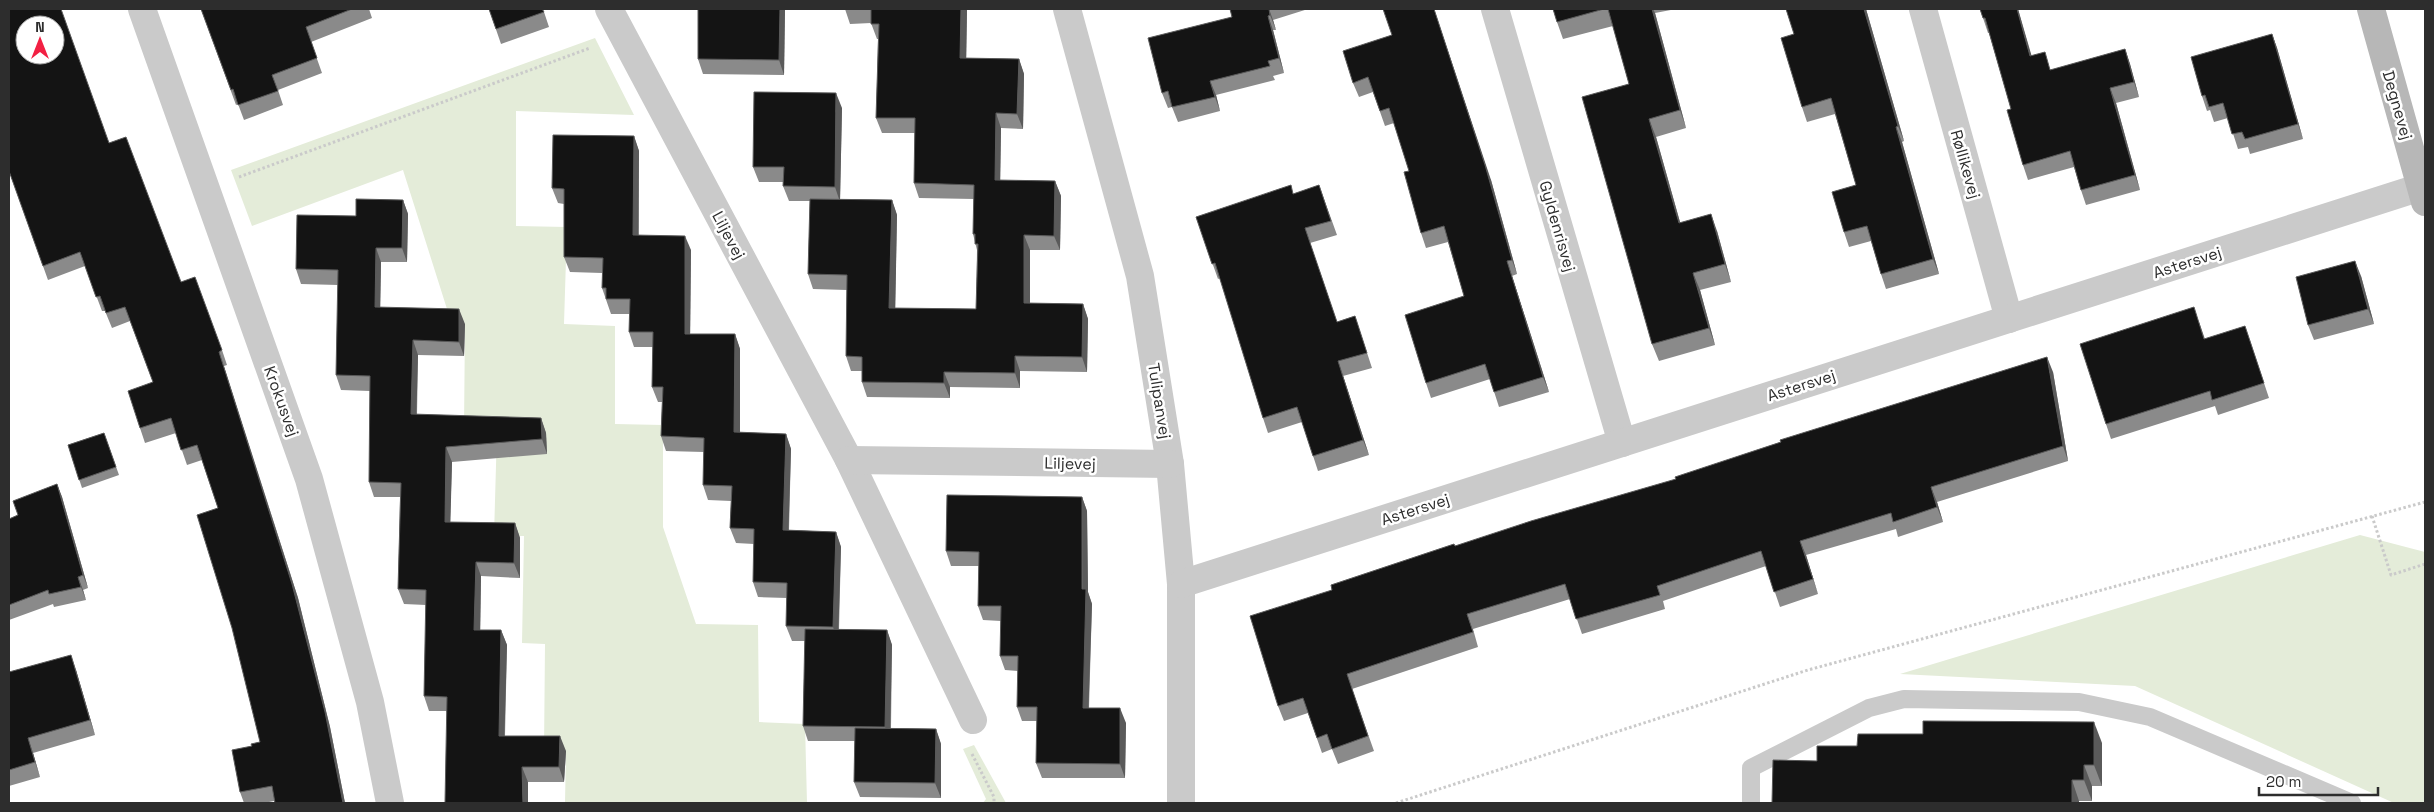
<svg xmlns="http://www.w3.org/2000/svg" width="2434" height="812" font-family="'Space Grotesk',sans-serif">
  <rect width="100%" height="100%" fill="#fff"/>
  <g fill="#e4ecd9">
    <path d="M595,38L634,115L516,111V226L567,227L564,324L615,326V424L663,425V527L696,624L758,625L759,722L805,724L807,803H565L566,751H544L545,644L522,643L524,536H494L497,430L464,428L465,323L447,309L403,170L252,226L231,170Z"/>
    <path d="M2360,535L2425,552V803H2394L2135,686L1900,674Z"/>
    <path d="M974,745L1006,803H983L986,799L963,749Z"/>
  </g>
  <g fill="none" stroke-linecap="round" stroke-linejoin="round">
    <g stroke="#cacaca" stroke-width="3" stroke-dasharray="2.5 2.5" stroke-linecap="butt">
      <path d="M239,177L590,48"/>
      <path d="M2372,516L2391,575L2425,564"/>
      <path d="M972,754L994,797V803"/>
      <path d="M1396,803L1808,670L2425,502"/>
    </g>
    <path stroke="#cacaca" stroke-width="18" d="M1751,803V768L1869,708L1904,699L2079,702L2150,717L2352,803"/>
    <g stroke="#cacaca" stroke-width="28">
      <path d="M142,9L309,479L370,702L390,803"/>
      <path d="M609,9L849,460L973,720"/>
      <path d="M1067,9L1140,276L1170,464L1181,584V803"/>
      <path d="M1495,9L1622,443"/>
      <path d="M1923,9L2009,319"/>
      <path d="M849,460L1170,464"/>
      <path d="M1181,584L2421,187"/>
    </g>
    <path stroke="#b7b7b7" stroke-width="28" d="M2371,9L2425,202"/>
  </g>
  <g fill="#8a8a8a">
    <path d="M201,9H369L372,18L311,42L322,73L278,90L283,105L244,120L238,104L236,105Z"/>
    <path d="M489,9H543L549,27L501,44Z"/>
    <path d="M785,9L784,75L703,74L698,59Z"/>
    <path d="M845,9H967L966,58L1019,59L1024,74L1023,129L1001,128L1000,180L1055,181L1061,196L1060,250H1030V303L1083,304L1088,319L1087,372L1020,371V388L950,387V398L867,397L862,382V371H851L846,356L847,290L813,289L808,274L810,201H789L783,186V182H759L753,167L842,108L840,199L892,200L897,215L895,308L976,309L977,250L973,234L974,199L919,198L914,183L915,133H882L876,118L878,39H877L871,23L850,24Z"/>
    <path d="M1230,9H1308L1273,20L1276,30H1273L1284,73L1273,76L1275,80L1216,95L1220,111L1178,122L1172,107L1168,108L1162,93L1232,17Z"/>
    <path d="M1553,9H1676L1655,13L1686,128L1656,137L1680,222L1717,231L1731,282L1700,290L1715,345L1659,361L1652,344L1629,84L1613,26L1563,39L1557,22Z"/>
    <path d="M1786,9H1866L1904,141L1902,142L1939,274L1886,289L1881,274L1871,241L1849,247L1844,232L1856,185L1835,114L1807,122L1802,107L1794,34Z"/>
    <path d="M1980,9H2018L2031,56L2051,70L2125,49L2130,64L2139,97L2116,103L2140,190L2086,205L2081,190L2074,167L2028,180L2023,165L2011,109L1989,33H1988Z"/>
    <path d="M2272,34L2277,48L2303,139L2250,154L2248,147L2238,149L2228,118L2214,122L2210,110L2207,111L2202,96Z"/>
    <path d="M1392,35L1491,180L1517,274L1512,276L1549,392L1499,407L1490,379L1431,398L1426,383L1464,296L1448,242L1426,248L1421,233L1409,171L1394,123L1385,126L1373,92L1359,97L1353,83Z"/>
    <path d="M634,136L639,151V235L691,250L690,334H735L740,349V432L786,434L791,449L789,530L836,532L841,547L839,630H887L892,645L891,728L936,729L941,744V798L860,797L854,782L855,741H808L803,726L805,641H792L786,626L787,598L758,597L753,582L754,544L736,543L730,528L731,501L708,500L703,485L704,452L666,451L661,436L662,402H658L652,387L653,347H634L629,332V314H611L602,288V273L570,272L564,257V204L558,203L552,188Z"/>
    <path d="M110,143L181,282L222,350L227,365L224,366L298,598L330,727L345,803H275L274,801L264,803H244L240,792L252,746L260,742L218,508L202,460L187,465L176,433L145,443L140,428L153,382L130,321L112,328L105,311H102L85,266L48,280L9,171Z"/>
    <path d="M1319,185L1337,235L1310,243L1337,322L1355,316L1372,368L1343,376L1369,455L1318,471L1302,422L1268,433L1263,418L1220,278L1218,279L1196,217L1294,194Z"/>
    <path d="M403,200L408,214L407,262H381L380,307L465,324L464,356L418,355L417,415L541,418L546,433L547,454L452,462L450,522L515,523L520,538V578L481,576L480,630H501L507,645L505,736L566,751L564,782H528L446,711H429L424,696L426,605L404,604L398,589L400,497H374L369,482L370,391L341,390L336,375L338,285L301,284L296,269L356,216Z"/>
    <path d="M2361,276L2374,324L2314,340L2308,325Z"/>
    <path d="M2199,322L2205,339L2250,341L2269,398L2218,415L2215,406L2111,439L2106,424Z"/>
    <path d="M2053,372L2068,461L1937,502L1943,522L1898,537L1896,529L1806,555L1818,594L1780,607L1766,566L1663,601L1665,609L1582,634L1570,599L1473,629L1478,647L1352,689L1374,751L1338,764L1332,749L1322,753L1308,713L1284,721L1278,706L1332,590L1455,546Z"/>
    <path d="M104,433L119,475L82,488L68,445Z"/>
    <path d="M57,484L62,497L88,588L83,590L86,600L54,607L53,604L9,620V519L18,515Z"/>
    <path d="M1082,497L1087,511L1088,592L1092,604L1089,708L1126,723L1125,778H1042L1036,763L1037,721H1022L1017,707L1018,671L1005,670L1000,656L1001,621L983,620L978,606L979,566H951L946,551Z"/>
    <path d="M76,670L95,735L33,753L40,777L9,786V672Z"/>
    <path d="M2102,743V786H2092V801H2079L1817,761L1857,746Z"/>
  </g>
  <g fill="#5a5a5a">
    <path d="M780,9H785L784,75L779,60Z"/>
    <path d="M961,9H967L966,73L960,58Z"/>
    <path d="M1269,9L1273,20L1276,30L1270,15Z"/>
    <path d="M1434,9L1491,180L1517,274L1512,260Z"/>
    <path d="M1652,9H1653L1655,13L1686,128L1680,110Z"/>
    <path d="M1864,9H1866L1904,141L1898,126Z"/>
    <path d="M2017,9H2018L2036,71L2030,56Z"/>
    <path d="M1268,16L1273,30L1284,73L1279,58Z"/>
    <path d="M2272,34L2277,48L2303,139L2298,124Z"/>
    <path d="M2125,49L2130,64L2139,97L2134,82Z"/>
    <path d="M1019,59L1024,74L1023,129L1017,114Z"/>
    <path d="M1210,81L1216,95L1220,111L1215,97Z"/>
    <path d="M2110,88L2116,103L2140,190L2135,175Z"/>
    <path d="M836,93L842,108L840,202L835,187Z"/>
    <path d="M996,113L1001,128L1000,195L995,180Z"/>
    <path d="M1649,119L1656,137L1685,240L1679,223Z"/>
    <path d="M1896,127L1902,142L1939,274L1933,259Z"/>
    <path d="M634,136L639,151L638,250L633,235Z"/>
    <path d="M1055,181L1061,196L1060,250L1054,236Z"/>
    <path d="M403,200L408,214L407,262L402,248Z"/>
    <path d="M892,200L897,215L895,323L889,308Z"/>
    <path d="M1711,214L1717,231L1731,282L1725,264Z"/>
    <path d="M1024,235L1030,250V318L1024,303Z"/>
    <path d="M685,236L691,250L690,349L685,334Z"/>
    <path d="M376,248L381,262L380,322L375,307Z"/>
    <path d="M1507,261L1512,276L1549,392L1543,377Z"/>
    <path d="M2355,261L2361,276L2374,324L2368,309Z"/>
    <path d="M1693,273L1700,290L1715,345L1709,328Z"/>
    <path d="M1083,304L1088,319L1087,372L1082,357Z"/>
    <path d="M459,309L465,324L464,356L459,342Z"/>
    <path d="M735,334L740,349V447L734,432Z"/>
    <path d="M413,340L418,355L416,429L411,414Z"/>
    <path d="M219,352L298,598L330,727L345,803H343Z"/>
    <path d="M1015,356L1020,371V388L1015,373Z"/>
    <path d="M2047,357L2053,372L2068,461L2063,446Z"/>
    <path d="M1338,361L1343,376L1369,455L1363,440Z"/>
    <path d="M944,372L950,387V398L944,383Z"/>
    <path d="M541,418L546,433L547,454L542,439Z"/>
    <path d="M786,434L791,449L788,545L783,530Z"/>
    <path d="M446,447L452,462L450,537L445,522Z"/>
    <path d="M57,484L62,497L88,588L83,575Z"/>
    <path d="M1931,487L1937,502L1943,522L1937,507Z"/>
    <path d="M1082,497L1087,511L1088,592L1092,604L1088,722L1083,708Z"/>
    <path d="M515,523L520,538V578L514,563Z"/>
    <path d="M836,532L841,547L838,642L833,627Z"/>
    <path d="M1800,541L1806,555L1818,594L1813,579Z"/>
    <path d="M476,562L481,576L480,645L474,630Z"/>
    <path d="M78,577L83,590L86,600L81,587Z"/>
    <path d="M501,630L507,645L504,751L499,736Z"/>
    <path d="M887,630L892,645L890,742L885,727Z"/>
    <path d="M71,655L76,670L95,735L90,720Z"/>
    <path d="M1120,708L1126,723L1125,778L1120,764Z"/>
    <path d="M2094,722L2102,743V786L2094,765Z"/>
    <path d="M936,729L941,744V798L935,783Z"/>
    <path d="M560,736L566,751L564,782L559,767Z"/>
    <path d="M28,738L33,753L40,777L35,762Z"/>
    <path d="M2084,765L2092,786V801L2084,780Z"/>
    <path d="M522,767L528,782V803H523Z"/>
    <path d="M2072,780L2079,801V803H2072Z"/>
  </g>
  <g fill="#141414" stroke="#5a5a5a" fill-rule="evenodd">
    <path d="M9,9H61L109,143L126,137L181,282L195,277L222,350L219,352L292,584L325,712L343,803H275L272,786L240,792L232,750L252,746L251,744L260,742L232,628L197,515L218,508L197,445L181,450L171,418L140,428L128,391L153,382L125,307L106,313L100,296L96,297L80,252L43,266L9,171ZM25,25H55V55H25Z"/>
    <path d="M201,9H352L306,27L317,58L272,75L278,91L238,105L233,89L231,90Z"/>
    <path d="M489,9H542L544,12L496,29Z"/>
    <path d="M698,9H780L779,60L698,59Z"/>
    <path d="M871,9H961L960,58L1019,59L1017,114L996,113L995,180L1055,181L1054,236L1024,235V303L1083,304L1082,357L1015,356V373L944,372V383L862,382V357L846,356L847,275L808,274L810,199L892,200L889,308L976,309L978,244H975V234H973L974,185L914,183L915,118H876L879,24H871Z"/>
    <path d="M1230,9H1269L1270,15L1268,16L1279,58L1268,61L1270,66L1210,81L1215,97L1172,107L1168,91L1162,93L1148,38L1232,17Z"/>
    <path d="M1383,9H1434L1485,165L1512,260L1507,261L1543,377L1494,392L1485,364L1426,383L1405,315L1464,296L1444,226L1421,233L1404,172L1409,171L1389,108L1380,111L1368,77L1353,83L1343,51L1392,35Z"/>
    <path d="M1553,9H1604L1557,22Z"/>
    <path d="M1608,9H1652L1680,110L1649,119L1679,223L1711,214L1725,264L1693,273L1709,328L1652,344L1582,97L1629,84Z"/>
    <path d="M1786,9H1864L1898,126L1896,127L1933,259L1881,274L1867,226L1844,232L1832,192L1856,185L1831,98L1802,107L1781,38L1794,34Z"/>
    <path d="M1980,9H2017L2030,56L2045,52L2050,70L2125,49L2134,82L2110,88L2135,175L2081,190L2070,151L2023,165L2007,110L2011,109L1985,18H1983Z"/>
    <path d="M2272,34L2298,124L2245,139L2242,132L2232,134L2223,103L2209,107L2205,95L2202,96L2191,57Z"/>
    <path d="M754,92L836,93L835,187L783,186L784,167H753Z"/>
    <path d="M553,135L634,136L633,235L685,236V334H735L734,432L786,434L783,530L836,532L833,627L786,626L787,583L753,582L754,529L730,528L732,486L703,485L704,438L661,436L663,387H652L653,332H629L630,299H606V288H602L603,258L564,257V189L552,188Z"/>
    <path d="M1291,185L1293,194L1319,185L1331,221L1305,228L1337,322L1355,316L1367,353L1338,361L1363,440L1313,456L1297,407L1263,418L1215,263L1212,264L1196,217Z"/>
    <path d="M356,199L403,200L402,248H376L375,307L459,309V342L413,340L411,414L541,418L542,439L446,447L445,522L515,523L514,563L476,562L474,630H501L499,736H560L559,767H522L523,803H445L447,697L424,696L426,590L398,589L401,483L369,482L370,376L336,375L338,270L296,269L297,215L356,216Z"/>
    <path d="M2355,261L2368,309L2308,325L2296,277Z"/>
    <path d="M2194,307L2204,339L2245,326L2264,383L2212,400L2210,391L2106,424L2080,344Z"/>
    <path d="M2047,357L2063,446L1931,487L1937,507L1893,522L1891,513L1800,541L1813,579L1774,592L1761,551L1657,586L1660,595L1576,619L1565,584L1467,614L1473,632L1347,674L1368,736L1332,749L1327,734L1317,738L1303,698L1278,706L1250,616L1332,590L1331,585L1454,544L1455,546L1531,521L1676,479L1675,477L1781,442L1780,440Z"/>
    <path d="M104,433L116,467L79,480L68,445Z"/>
    <path d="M57,484L83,575L78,577L81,587L49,594L48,590L9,605V519L18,515L13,501Z"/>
    <path d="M947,495L1082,497V589H1086L1083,708H1120V764L1036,763L1037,707H1017L1018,656H1000L1001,606H978L979,552L946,551Z"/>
    <path d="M805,629L887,630L885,727L803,726Z"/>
    <path d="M71,655L90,720L28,738L35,762L9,770V672Z"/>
    <path d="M1923,721L2094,722V765H2084V780H2072V803H1772L1773,760L1817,761V746H1857L1858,734H1923Z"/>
    <path d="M855,728L936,729L935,783L854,782Z"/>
  </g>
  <g text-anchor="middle" stroke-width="5" stroke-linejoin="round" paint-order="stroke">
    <g font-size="16" fill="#2d2d2d" stroke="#fff">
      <text transform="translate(2398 105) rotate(74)" y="6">Degnevej</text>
      <text transform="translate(1966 164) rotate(74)" y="6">Røllikevej</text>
      <text transform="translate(1558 226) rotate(74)" y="6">Gyldenrisvej</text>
      <text transform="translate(729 235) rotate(62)" y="6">Liljevej</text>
      <text transform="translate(2187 262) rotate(-18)" y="6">Astersvej</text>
      <text transform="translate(1801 385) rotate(-18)" y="6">Astersvej</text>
      <text transform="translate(282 401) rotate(70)" y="6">Krokusvej</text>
      <text transform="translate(1160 401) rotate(81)" y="6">Tulipanvej</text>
      <text transform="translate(1070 463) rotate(1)" y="6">Liljevej</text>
      <text transform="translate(1415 509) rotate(-18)" y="6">Astersvej</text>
    </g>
  </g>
  <rect width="2434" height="812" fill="none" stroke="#2d2d2d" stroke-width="20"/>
  <g transform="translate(40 40)"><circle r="24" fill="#ffffff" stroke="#ababab"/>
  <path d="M0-4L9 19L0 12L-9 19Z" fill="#f22043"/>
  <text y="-8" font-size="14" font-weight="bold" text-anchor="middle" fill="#2d2d2d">N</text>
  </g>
  <path d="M2259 787v8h119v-8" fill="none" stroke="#2d2d2d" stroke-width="2.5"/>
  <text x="2266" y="787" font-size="15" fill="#2d2d2d" stroke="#ffffff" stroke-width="4" paint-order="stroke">20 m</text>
</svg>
